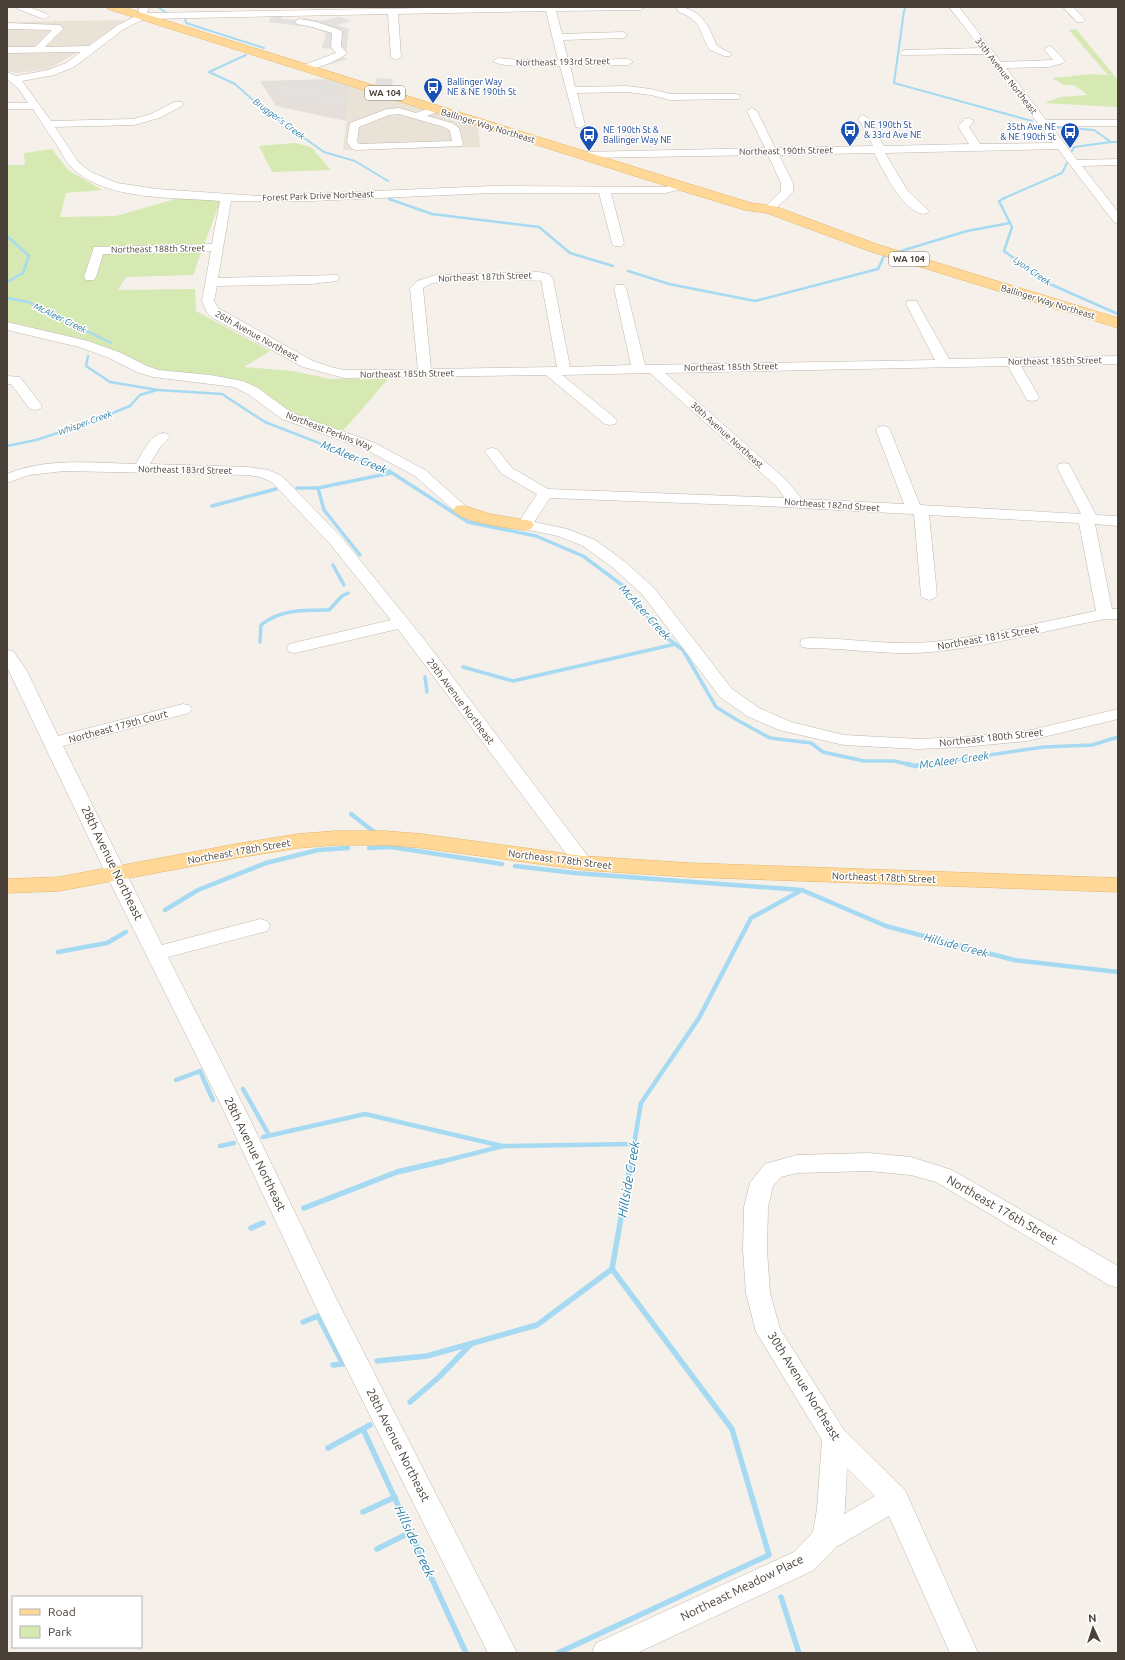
<svg xmlns="http://www.w3.org/2000/svg" width="1125" height="1660" font-family="Ubuntu,sans-serif">
  <rect width="100%" height="100%" fill="#f5f0ea"/>
  <g fill="#e9e2d7">
    <path d="M125,20L86,47L49,69L17,73L7,71V22Z"/>
    <path d="M350,86L478,126L480,147L343,150Z"/>
  </g>
  <path fill="#e5dfdb" d="M326,79L350,86L346,121L276,106L260,81Z"/>
  <g fill="#d6e9b2">
    <path d="M1076,29L1118,80V107L1044,103L1061,97L1088,95L1074,85H1064L1052,78L1093,74L1108,75L1069,30Z"/>
    <path d="M295,143L311,147L331,170L272,172L259,146Z"/>
    <path d="M52,149L68,170L102,190L66,193L60,217L116,216L179,198L221,199L193,275L126,277L118,290L195,289L196,311L270,351L244,367L293,371L331,379L389,378L342,432L288,412L256,386L214,375L160,371L82,339L7,322V165H25L24,153Z"/>
  </g>
  <g fill="#e3e1de">
    <path d="M272,16H282V19L299,20L303,18L321,21L340,17L351,21L336,25L349,29L346,53L342,57L348,59L331,64L315,60L339,53L336,49L322,48L326,33L311,27L268,22Z"/>
    <path d="M377,78L393,79L391,93L374,86Z"/>
    <path d="M332,81L339,83L318,92L348,99L340,104L287,95L279,91V87L320,86Z"/>
  </g>
  <g fill="none" stroke-linecap="round" stroke-linejoin="round">
    <g stroke="#a6daf2" stroke-width="2">
      <path d="M158,7L168,14"/>
      <path d="M906,7L904,11L894,83L1032,121"/>
      <path d="M185,19L186,23L264,48"/>
      <path d="M246,55L209,72L235,84L263,109L324,152L355,161L388,181"/>
      <path d="M1053,127L1094,130L1111,142L1074,147L1072,151"/>
      <path d="M1111,142H1118"/>
      <path d="M389,199H390"/>
      <path d="M1002,199L1062,173L1067,163"/>
    </g>
    <g stroke="#a6daf2" stroke-width="2.5">
      <path d="M1005,198L999,201L1012,227L1004,251L1050,284L1118,314"/>
      <path d="M389,199L432,214L539,227L570,253L613,266"/>
      <path d="M7,236L29,256L23,273L7,282"/>
      <path d="M901,251L967,231L1010,223"/>
      <path d="M628,271L669,284L755,301L878,269L884,256"/>
      <path d="M7,298L28,302L111,343"/>
      <path d="M88,356L86,366L110,382L158,390L222,394L265,422L337,450"/>
      <path d="M7,446L36,440L88,423L130,406L140,395L157,390"/>
    </g>
    <g stroke="#a6daf2" stroke-width="3.5">
      <path d="M334,449L386,469L468,522L536,536L583,556L622,585L663,635L683,650L716,707L737,720L770,738L811,743L823,752L864,761H894L911,765"/>
      <path d="M297,488H318L391,473"/>
      <path d="M318,488L324,510L360,555"/>
      <path d="M212,506L276,489"/>
      <path d="M333,565L344,585"/>
      <path d="M260,642L261,625C281,609 305,610 329,610L342,596L348,593"/>
      <path d="M463,667L513,681L676,644"/>
      <path d="M425,677L427,692"/>
      <path d="M921,765L1044,747L1092,745L1118,737"/>
    </g>
    <g stroke="#a6daf2" stroke-width="4.5">
      <path d="M907,764L915,766L926,764"/>
      <path d="M351,814L373,831"/>
      <path d="M369,848L391,847L502,864"/>
      <path d="M515,866L575,873L802,890"/>
      <path d="M165,910L198,890L266,863L318,850L348,848"/>
      <path d="M58,952L107,943L126,932"/>
      <path d="M176,1080L200,1071L213,1100"/>
      <path d="M243,1089L269,1135"/>
      <path d="M263,1137L365,1114L502,1146"/>
      <path d="M220,1146L234,1143"/>
      <path d="M440,1162L503,1146L634,1144"/>
      <path d="M631,1162L641,1103L699,1018L751,918L802,890L886,926L1014,960L1118,972"/>
    </g>
    <g stroke="#a6daf2" stroke-width="5.5">
      <path d="M304,1208L397,1172L444,1161"/>
      <path d="M251,1228L263,1223"/>
      <path d="M303,1322L318,1316L343,1364L333,1365"/>
      <path d="M377,1361L427,1356L537,1325L612,1269L631,1161"/>
      <path d="M410,1402L439,1377L471,1344"/>
      <path d="M363,1429L466,1653"/>
      <path d="M328,1448L370,1425"/>
      <path d="M363,1512L395,1497"/>
      <path d="M377,1549L411,1532"/>
      <path d="M781,1597L799,1653"/>
      <path d="M558,1653L769,1555L732,1429L612,1269"/>
    </g>
    <g stroke="#c1b7ac" stroke-width="1">
      <g id="minor">
        <path d="M16,7H29L47,14L49,16L44,19L41,18L18,9Z"/>
        <path d="M139,7H149L147,13L486,7H645L640,10L556,11L562,34L623,32L628,35L623,38L563,40L568,60L628,59L633,62L628,65H570L575,87L627,86L651,89L670,94H735L739,95L740,97L739,99L670,100L651,95L627,92L577,93L585,125L580,128L576,127L560,66C548,66 500,68 493,61L498,58L518,60H558L546,11L398,14L401,57L396,60L391,57L388,14L144,19L124,29L74,67L54,75L22,81L51,121L133,119L151,114L174,102H182L183,104L182,106L159,118L134,125L55,127L79,163L91,172L117,183L157,189L259,196L492,186L666,187L681,183L685,184L687,186L685,188L666,193H611L624,243L622,246H614L612,243L599,193H492L311,201H231L218,278L337,275L339,278L337,281L311,284L217,286L214,301L218,308L313,361L331,367L344,370H418L410,288L417,281L436,275L539,272L549,274L553,279L570,367L631,365L614,288L616,285H624L626,288L645,365L935,360L906,304L907,301H917L918,304L949,359L1118,356V364L1021,366L1039,397L1037,400L1032,401L1027,400L1008,366L665,373L786,480L802,499L904,504L876,430L878,427L883,426L888,427L890,430L920,505L1081,514L1057,467L1059,464L1064,463L1069,464L1096,515L1118,516V526L1095,524L1112,609H1118V619H1105C1048,630 990,646 932,652C891,656 849,648 808,648L802,647L800,643L802,639L808,638C849,638 891,646 932,642C987,636 1042,622 1096,611L1079,523L929,515L937,595L935,598L929,600L923,598L921,595L914,514H911L765,506L550,498L534,522L567,529L595,540L624,561L654,588L732,689L759,708L791,722L844,735L918,739L964,737L1027,731L1118,709V719L1027,741L964,747L918,749L844,745L779,730L747,716L720,697L642,594L612,567L583,546L558,536L520,528L517,525L537,494L502,474L485,452L487,449L492,448L497,449L512,468L548,489L785,498L776,486L650,373L562,375L615,418L617,421L615,424L610,425L605,424L546,375L344,378L303,367L213,318L207,313L202,301L211,251L103,254L96,277L94,280H86L84,277L94,247L212,244L220,201C175,197 106,201 72,168C67,163 63,156 60,150C51,137 42,123 33,109H7V103H28L19,89L7,79V72L16,76L48,70L66,63L81,52L7,53V47H35L52,30L7,29V23L60,25L63,29L45,47L89,46L118,25L138,15ZM541,280L557,367L431,369L423,288L432,283L444,282Z"/>
        <path d="M676,7C700,7 709,26 717,46L732,54L730,56H724L710,50C698,31 704,22 679,12Z"/>
        <path d="M949,7H959L1001,62L1053,60L1044,49L1049,46L1052,47L1063,59L1065,61L1063,63L1049,67L1006,68L1046,120H1118V126H1051L1077,160L1118,159V165L1082,166L1118,212V224L1114,222L1058,149L885,153L907,190L929,211L927,213L923,214C901,209 884,171 874,153L779,155L793,183V192L773,211H765L763,209L781,191V183L768,155L583,158L578,155L583,152L765,148L747,111L752,108L757,111L775,148L873,146L858,118L863,115L868,118L884,146L969,144L958,126L965,119L969,118L974,121L969,127L980,144L1053,143L996,68L993,67L985,54L902,55L900,53L902,51L905,50L981,48Z"/>
        <path d="M1063,7H1073L1085,20L1083,22H1077Z"/>
        <path d="M300,19L317,22L340,30L342,32L341,46L347,53C341,60 310,72 301,70L300,68L301,66L336,53L331,47L332,33L312,27L297,24L295,22L297,20Z"/>
        <path d="M436,106L441,109L440,111L427,116L452,123L459,128L463,144L462,146L356,150L352,149L347,142L350,123L387,109L399,108L416,113ZM399,114L444,127L450,131L452,141L359,144L357,142L359,127L389,115Z"/>
        <path d="M7,322L88,341L119,352L147,366L159,370L210,375L243,381L258,388L292,413L375,443L425,470L470,510L467,513L462,515L457,513L415,476L365,449L282,419L248,394L234,387L153,377L137,372L109,358L79,347L7,330Z"/>
        <path d="M7,376L20,377L42,406L40,409L35,410L30,409L11,384H7Z"/>
        <path d="M163,433L168,434L170,437L160,447L150,464L248,467L268,470L282,476L343,539L376,580L427,643L590,859L593,863L590,867L583,869L576,867L398,629L295,653L289,652L287,648L289,644L391,620L331,545L272,482L260,477L248,475L64,471L29,475L7,483V474C47,457 94,463 136,464C143,452 149,436 163,433Z"/>
        <path d="M7,650L13,651L27,671L58,736L183,704L189,705L192,709L189,713L63,746L162,945L260,919L267,921L270,926L267,931L168,957L244,1107L339,1304L517,1653H488L315,1305L222,1107L106,874L7,667Z"/>
        <path d="M869,1153L911,1157L952,1170L1118,1266V1288L1109,1285L936,1182L911,1175L869,1171L797,1173L781,1177L773,1186L768,1207L767,1250L770,1293L780,1329L844,1430L905,1490L978,1653H950L889,1516L836,1547L814,1570L637,1653H592L596,1643L794,1552L813,1532L817,1509L822,1440L756,1332L746,1293L743,1250L744,1207L750,1183L765,1164L797,1155ZM847,1468L875,1496L844,1514L845,1509Z"/>
      </g>
    </g>
    <g stroke="#e6b467" stroke-width="1">
      <g id="major">
        <path d="M107,7H123L686,183L751,203L774,206L879,245L1118,318V328L869,251L767,213L745,210L676,189L108,9Z"/>
        <path d="M462,505L490,514L531,521L534,525L531,529L525,530C509,528 462,523 453,510L456,506Z"/>
        <path d="M336,831H385L422,834L583,856L689,863L1118,878V892L689,877L583,870L422,848L385,845H336L298,848L236,858L59,891L7,893V879L59,877L236,844L298,834Z"/>
      </g>
    </g>
    <use href="#minor" fill="#fff" fill-rule="evenodd"/>
    <use href="#major" fill="#ffd898" fill-rule="evenodd"/>
  </g>
  <defs>
    <g id="bus-pin" transform="scale(1)"><path d="M0 17L-7.5 6A9.5 9.5 0 1 1 7.5 6Z" fill="#1a4fb4" stroke="#fff"/><path d="M-5-6H5V4H4V6H2V4H-2V6H-4V4H-5ZM-3.5-4V0h7V-4ZM-3.5 1.2v1.5H-2V1.2ZM2 1.2v1.5H3.5V1.2Z" fill="#fff"/></g>
  </defs>
  <g fill-rule="evenodd">
    <use href="#bus-pin" x="433" y="87"/>
    <use href="#bus-pin" x="850" y="130"/>
    <use href="#bus-pin" x="1070" y="132"/>
    <use href="#bus-pin" x="589" y="135"/>
  </g>
  <g text-anchor="middle" stroke-width="3" stroke-linejoin="round" paint-order="stroke">
    <g font-size="9" fill="#494037" stroke="#fff">
      <text transform="translate(563 62) rotate(-1)" y="3">Northeast 193rd Street</text>
      <text transform="translate(1006 76) rotate(52)" y="3">35th Avenue Northeast</text>
      <text transform="translate(488 126) rotate(17)" y="3">Ballinger Way Northeast</text>
      <text transform="translate(786 151) rotate(-1)" y="3">Northeast 190th Street</text>
      <text transform="translate(318 196) rotate(-2)" y="3">Forest Park Drive Northeast</text>
      <text transform="translate(158 249) rotate(-1)" y="3">Northeast 188th Street</text>
      <text transform="translate(485 277) rotate(-2)" y="3">Northeast 187th Street</text>
      <text transform="translate(1048 302) rotate(17)" y="3">Ballinger Way Northeast</text>
      <text transform="translate(257 336) rotate(29)" y="3">26th Avenue Northeast</text>
      <text transform="translate(1055 361) rotate(-1)" y="3">Northeast 185th Street</text>
      <text transform="translate(731 367) rotate(-1)" y="3">Northeast 185th Street</text>
      <text transform="translate(407 374) rotate(-1)" y="3">Northeast 185th Street</text>
      <text transform="translate(329 431) rotate(21)" y="3">Northeast Perkins Way</text>
      <text transform="translate(727 435) rotate(42)" y="3">30th Avenue Northeast</text>
      <text transform="translate(185 470) rotate(1)" y="3">Northeast 183rd Street</text>
      <text transform="translate(832 505) rotate(4)" y="3">Northeast 182nd Street</text>
    </g>
    <g font-size="9" fill="#164399" stroke="#fff" text-anchor="start">
      <text x="447" y="85">Ballinger Way<tspan x="447" dy="10">NE &amp; NE 190th St</tspan></text>
      <text x="864" y="128">NE 190th St<tspan x="864" dy="10">&amp; 33rd Ave NE</tspan></text>
      <text x="1056" y="130" text-anchor="end">35th Ave NE<tspan x="1056" dy="10">&amp; NE 190th St</tspan></text>
      <text x="603" y="133">NE 190th St &amp;<tspan x="603" dy="10">Ballinger Way NE</tspan></text>
    </g>
    <g fill="#fff" stroke="#807973" stroke-width="1">
      <rect x="365" y="86" width="40" height="14" rx="3"/>
      <rect x="889" y="252" width="40" height="14" rx="3"/>
    </g>
    <g font-size="9" font-weight="bold" fill="#494037">
      <text x="385" y="96">WA 104</text>
      <text x="909" y="262">WA 104</text>
    </g>
    <g font-size="9" font-style="italic" fill="#2b7ea6" stroke="#fff">
      <text transform="translate(279 119) rotate(37)" y="3">Brugger's Creek</text>
      <text transform="translate(1032 271) rotate(35)" y="3">Lyon Creek</text>
      <text transform="translate(60 318) rotate(26)" y="3">McAleer Creek</text>
      <text transform="translate(85 423) rotate(-20)" y="3">Whisper Creek</text>
    </g>
    <g font-size="10" fill="#494037" stroke="#fff">
      <text transform="translate(988 637) rotate(-10)" y="4">Northeast 181st Street</text>
      <text transform="translate(461 701) rotate(53)" y="4">29th Avenue Northeast</text>
      <text transform="translate(118 726) rotate(-15)" y="4">Northeast 179th Court</text>
      <text transform="translate(991 737) rotate(-6)" y="4">Northeast 180th Street</text>
      <text transform="translate(239 851) rotate(-10)" y="4">Northeast 178th Street</text>
      <text transform="translate(560 859) rotate(7)" y="4">Northeast 178th Street</text>
      <text transform="translate(884 877) rotate(2)" y="4">Northeast 178th Street</text>
    </g>
    <g font-size="11" font-style="italic" fill="#2b7ea6" stroke="#fff">
      <text transform="translate(354 457) rotate(22)" y="4">McAleer Creek</text>
      <text transform="translate(645 612) rotate(48)" y="4">McAleer Creek</text>
      <text transform="translate(954 760) rotate(-8)" y="4">McAleer Creek</text>
      <text transform="translate(956 945) rotate(15)" y="4">Hillside Creek</text>
    </g>
    <g font-size="12" fill="#494037" stroke="#fff">
      <text transform="translate(112 863) rotate(64)" y="4">28th Avenue Northeast</text>
      <text transform="translate(255 1154) rotate(64)" y="4">28th Avenue Northeast</text>
      <text transform="translate(1002 1210) rotate(30)" y="4">Northeast 176th Street</text>
      <text transform="translate(804 1386) rotate(58)" y="4">30th Avenue Northeast</text>
      <text transform="translate(398 1445) rotate(63)" y="4">28th Avenue Northeast</text>
      <text transform="translate(742 1588) rotate(-26)" y="4">Northeast Meadow Place</text>
    </g>
    <g font-size="13" font-style="italic" fill="#2b7ea6" stroke="#fff">
      <text transform="translate(628 1179) rotate(-80)" y="5">Hillside Creek</text>
      <text transform="translate(415 1541) rotate(65)" y="5">Hillside Creek</text>
    </g>
  </g>
  <rect width="1125" height="1660" fill="none" stroke="#494037" stroke-width="16"/>
  <rect x="12" y="1596" width="130" height="52" fill="#ffffff" stroke="#b6b3af"/>
  <rect x="20" y="1609" width="20" height="6" fill="#ffd898" stroke="#b6b3af"/>
  <text x="48" y="1616" font-size="12" fill="#494037">Road</text>
  <rect x="20" y="1626" width="20" height="12" fill="#d6e9b2" stroke="#b6b3af"/>
  <text x="48" y="1636" font-size="12" fill="#494037">Park</text>
  <g transform="translate(1093 1628) rotate(356)" stroke="#ffffff" stroke-width="3" paint-order="stroke">
  <path d="M0-3L7 15L0 10L-7 15Z" fill="#494037"/>
  <text y="-6" font-size="11" font-weight="bold" text-anchor="middle" fill="#494037">N</text>
  </g>
</svg>
